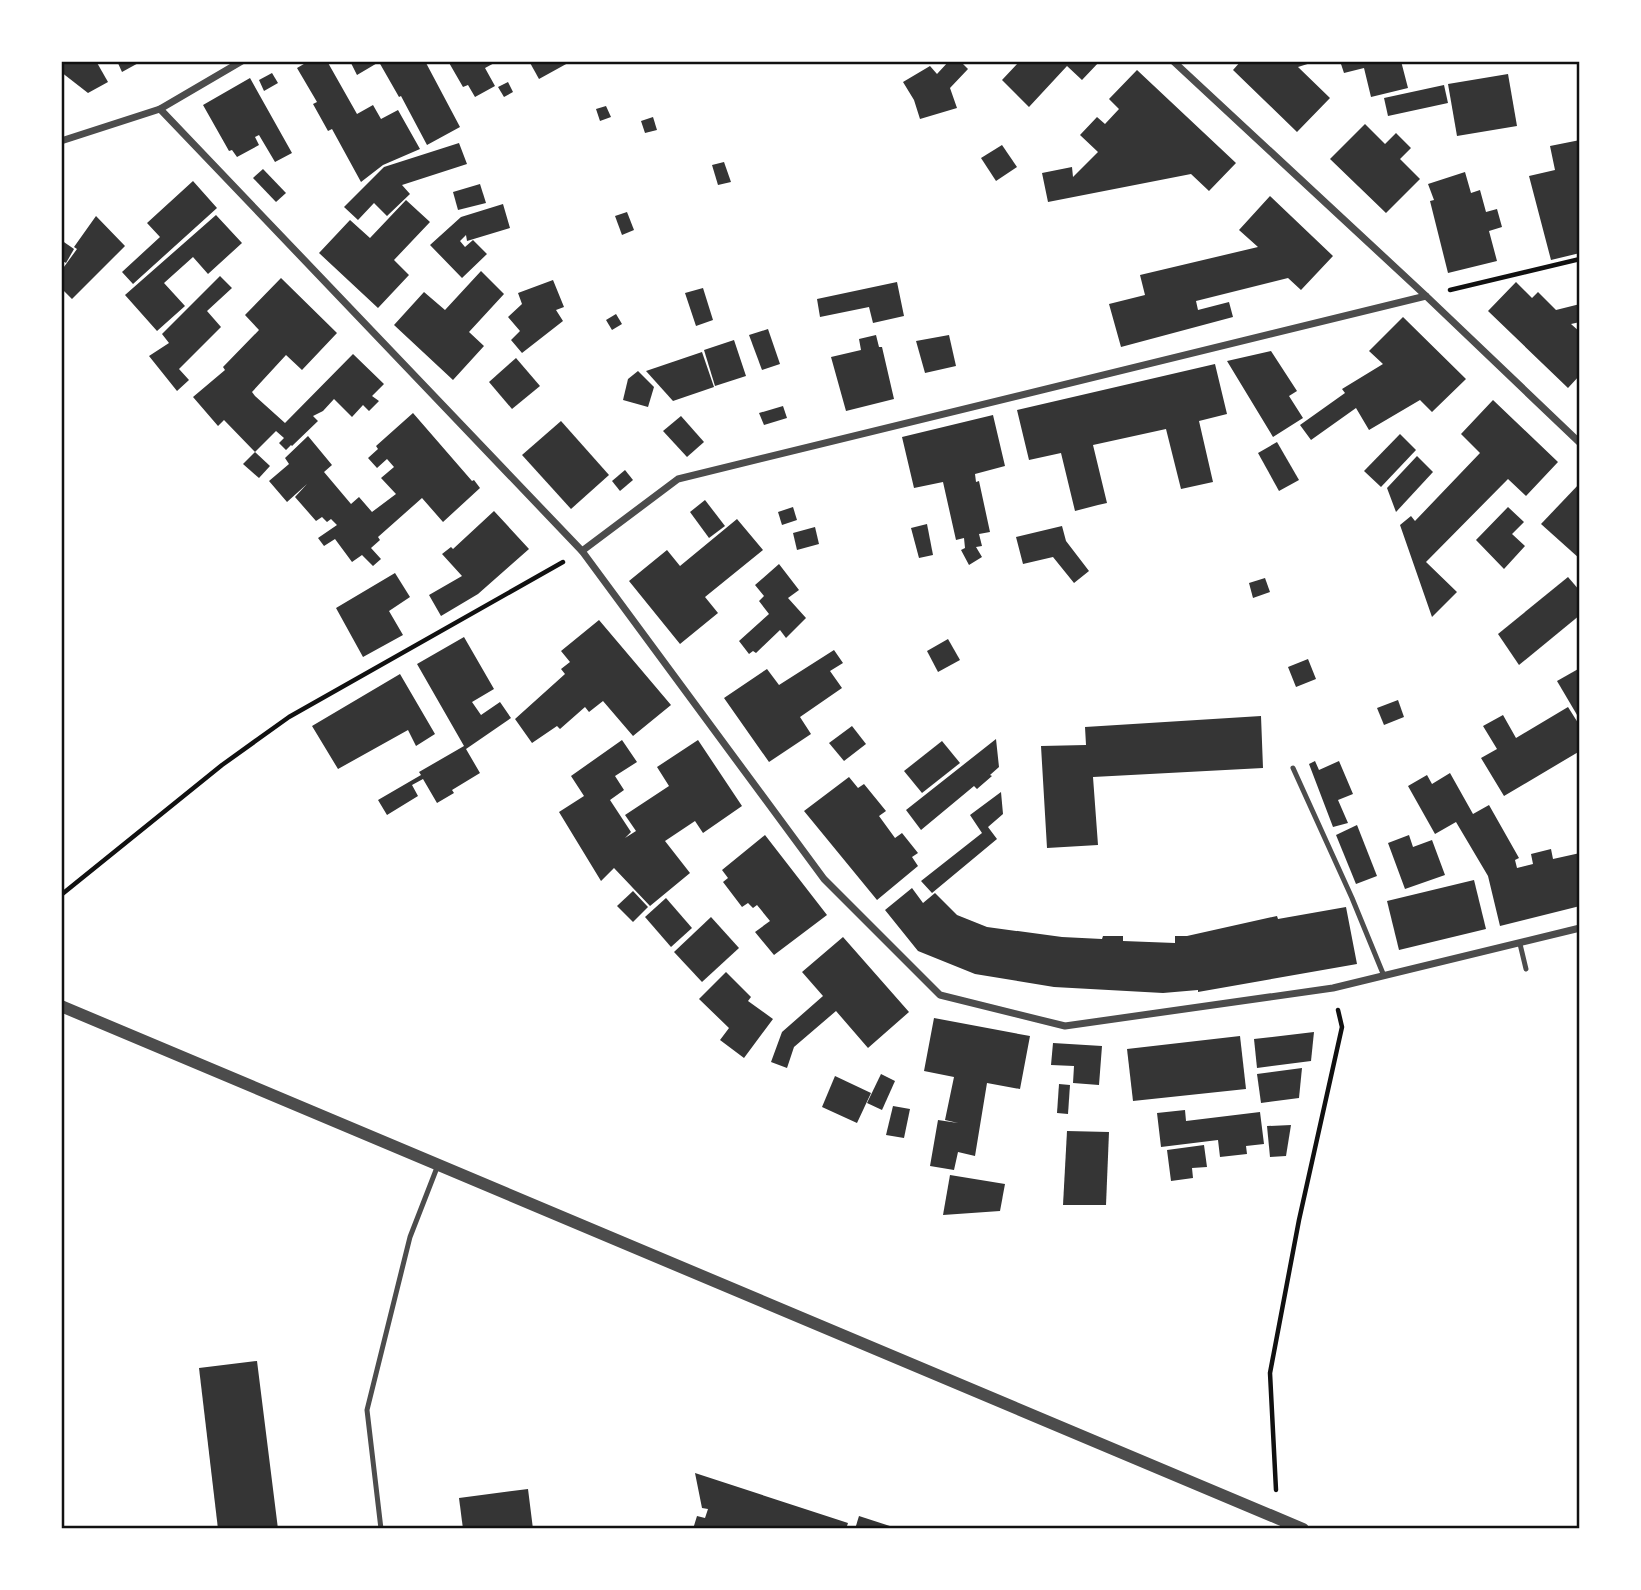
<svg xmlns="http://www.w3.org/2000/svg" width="1641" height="1590" font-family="Helvetica,sans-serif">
  <rect width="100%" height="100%" fill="#fff"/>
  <g fill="#353535">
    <path d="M61,61H96L108,82L88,93L61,72Z"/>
    <path d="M117,61H142L122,72Z"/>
    <path d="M309,61H327L357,114L373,105L381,119L398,110L420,149L383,165L361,182L332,129L328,131L313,104L317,102L297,68Z"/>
    <path d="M350,61H425L460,127L427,145L401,96L399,97L379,62L357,75Z"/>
    <path d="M448,61H498L485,68L495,86L475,97L468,85L463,87Z"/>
    <path d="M529,61H567L568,63L539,79Z"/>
    <path d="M949,61H960L968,69L950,88L957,108L920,119L914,100L903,82L930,66L937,74Z"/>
    <path d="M1020,61H1100L1082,80L1067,66L1029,107L1002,80Z"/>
    <path d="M1241,61H1317L1298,67L1330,98L1297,132L1233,70Z"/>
    <path d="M1340,61H1401L1408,88L1371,97L1364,68L1344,73Z"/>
    <path d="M1137,70L1236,163L1209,191L1191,174L1048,202L1042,173L1072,167L1073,177L1098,152L1080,135L1097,117L1105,124L1119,109L1109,99Z"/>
    <path d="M272,73L278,83L264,91L259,80Z"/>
    <path d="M1508,74L1517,126L1457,136L1448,84Z"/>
    <path d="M250,78L292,153L275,162L259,135L255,137L259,145L237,157L232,150L229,151L203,105Z"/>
    <path d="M508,82L513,92L504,97L498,87Z"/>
    <path d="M1444,85L1448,103L1388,116L1384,98Z"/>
    <path d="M606,106L611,117L600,121L596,109Z"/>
    <path d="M653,117L657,130L645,133L641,121Z"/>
    <path d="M1365,124L1385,144L1396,133L1411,148L1400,159L1420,179L1386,213L1330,159Z"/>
    <path d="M1580,140V253L1551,260L1529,176L1555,170L1550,146Z"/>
    <path d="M459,143L467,164L402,185L410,194L387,216L374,203L358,220L344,207L384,167Z"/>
    <path d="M1002,145L1017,167L996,181L981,158Z"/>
    <path d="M724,162L731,182L718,185L712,165Z"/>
    <path d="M263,169L286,193L276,202L253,178Z"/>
    <path d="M1465,172L1471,193L1480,190L1486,212L1497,209L1502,227L1489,231L1497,261L1448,273L1430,201L1434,200L1428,184Z"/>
    <path d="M193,181L217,208L133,284L122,272L160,237L147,223Z"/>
    <path d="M480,184L486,203L458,210L453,192Z"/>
    <path d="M1270,196L1333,256L1301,290L1288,278L1196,301L1198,310L1229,302L1233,317L1121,347L1109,304L1145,295L1140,275L1258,247L1239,230Z"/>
    <path d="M406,200L430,222L394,260L409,275L378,308L319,253L350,220L370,238Z"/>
    <path d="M503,204L510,228L467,241L466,235L460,241L465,247L473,240L487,254L462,278L430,245L461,217Z"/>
    <path d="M627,212L634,230L622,235L615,216Z"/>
    <path d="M216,215L242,243L208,274L193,257L164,283L185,306L157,331L125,295Z"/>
    <path d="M96,216L125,246L72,299L61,288V271L77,249L74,247Z"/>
    <path d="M61,240L74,249L66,263L61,260Z"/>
    <path d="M481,271L504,294L469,332L484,346L453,380L394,325L424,292L445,310Z"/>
    <path d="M220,276L232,288L207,311L221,327L179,369L189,380L177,391L149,356L169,343L162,334Z"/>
    <path d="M281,278L337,333L302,370L286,355L252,392L255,396L285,423L353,354L384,384L372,396L379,401L369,411L363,405L352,417L334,399L323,411L313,416L318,421L292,446L291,445L286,450L279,443L284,438L276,431L255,452L224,420L218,426L193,397L225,370L223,367L259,330L245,315Z"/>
    <path d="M553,280L564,307L556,310L563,321L522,353L511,340L520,331L508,317L522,304L518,293Z"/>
    <path d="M897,282L904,316L873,323L869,307L820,317L817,299Z"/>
    <path d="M1516,282L1532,298L1538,292L1556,310L1580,304V322L1571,324L1580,332V375L1568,388L1488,311Z"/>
    <path d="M703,288L713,320L696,326L685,293Z"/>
    <path d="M616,314L622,324L612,330L606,320Z"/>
    <path d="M1403,317L1466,379L1432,412L1420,400L1369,430L1356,408L1311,440L1300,425L1345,393L1342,389L1383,364L1369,351Z"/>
    <path d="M768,329L780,364L762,370L749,335Z"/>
    <path d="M876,335L879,347H882L894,399L846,411L831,357L861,350L859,339Z"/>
    <path d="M949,335L956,366L925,373L916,341Z"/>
    <path d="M734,340L746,376L715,386L704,350Z"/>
    <path d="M1271,351L1297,391L1289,396L1303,418L1273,437L1227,361Z"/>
    <path d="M702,352L714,387L673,401L646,371Z"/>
    <path d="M516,358L540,386L512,409L489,382Z"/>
    <path d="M1215,364L1227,414L1199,421L1213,482L1181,489L1166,429L1093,445L1107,503L1098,505L1075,511L1061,453L1029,460L1017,410Z"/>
    <path d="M638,371L654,387L648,407L623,400L628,379Z"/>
    <path d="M1493,400L1558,462L1526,496L1508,479L1426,562L1457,592L1432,617L1400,525L1411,516L1415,521L1480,453L1461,434Z"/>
    <path d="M783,406L787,418L764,425L759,413Z"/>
    <path d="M413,413L472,481L474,480L480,488L443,522L422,498L378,537L380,540L371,548L381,559L373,566L362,555L352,562L335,539L324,546L318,538L337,525L331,519L327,522L322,517L316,521L295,497L307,484L287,502L269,481L289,464L285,458L308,436L332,465L324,472L351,504L359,497L372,512L396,494L381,478L394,467L387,459L377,468L368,458L378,449L376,446Z"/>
    <path d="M993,415L1005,466L975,474L976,482L979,481L990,532L979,534L982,546L976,547L982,557L969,565L961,550L965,548L964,538L956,540L943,482L914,488L902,437Z"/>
    <path d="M681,416L704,442L687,457L663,431Z"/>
    <path d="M561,421L609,475L571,509L522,455Z"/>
    <path d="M1400,434L1416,450L1381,487L1364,471Z"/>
    <path d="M1277,442L1299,480L1279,491L1258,453Z"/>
    <path d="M255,452L270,466L259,478L243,464Z"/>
    <path d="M1417,456L1433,472L1396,512L1387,488Z"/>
    <path d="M625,470L633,480L620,491L612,481Z"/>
    <path d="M1580,483V559L1541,524Z"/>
    <path d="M705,500L725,526L709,538L690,512Z"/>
    <path d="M793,507L797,520L782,525L778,512Z"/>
    <path d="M1508,507L1524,522L1512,534L1525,546L1504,569L1476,540Z"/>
    <path d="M494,511L529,549L478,594L441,616L429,595L462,576L442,554L451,547L453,549Z"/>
    <path d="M737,519L763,550L705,597L718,613L680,644L629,581L667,550L680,566Z"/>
    <path d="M927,524L933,555L919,558L911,528Z"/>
    <path d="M1062,526L1066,541L1089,571L1074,583L1053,557L1023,564L1016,537Z"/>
    <path d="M815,527L819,544L797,550L793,533Z"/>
    <path d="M779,564L799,590L788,598L806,618L786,638L780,630L756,653L753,651L749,654L739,641L769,614L759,601L764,596L755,585Z"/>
    <path d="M395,573L410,597L389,611L403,635L363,657L336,608Z"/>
    <path d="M1568,577L1580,591V615L1519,665L1498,634Z"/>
    <path d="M1265,578L1270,592L1253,598L1249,583Z"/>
    <path d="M599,620L671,705L633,736L603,701L589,712L585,707L560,729L557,726L532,743L515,719L565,674L561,669L570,662L561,651Z"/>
    <path d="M464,637L494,689L472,702L481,715L500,702L511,718L466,749L480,773L452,790L454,793L437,803L423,779L412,785L418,796L387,815L378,800L421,775L419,772L464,746L417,664Z"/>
    <path d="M948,639L960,660L938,672L927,651Z"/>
    <path d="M834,650L843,663L830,671L842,688L800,717L811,734L769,762L724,698L767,669L779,685Z"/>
    <path d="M1308,659L1316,679L1296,687L1288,667Z"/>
    <path d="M1580,668V720L1557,681Z"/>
    <path d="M400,674L435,734L416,746L408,730L338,769L312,726Z"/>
    <path d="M1398,700L1404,717L1384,725L1377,708Z"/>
    <path d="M1568,707L1580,726V751L1504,796L1481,758L1497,749L1483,726L1503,715L1516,738Z"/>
    <path d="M1261,716L1263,768L1093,777L1098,845L1047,848L1041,746L1086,745L1085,727Z"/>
    <path d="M852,726L866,744L844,761L829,743Z"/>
    <path d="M996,739L999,767L990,775L992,776L977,789L974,786L921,830L906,810Z"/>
    <path d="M622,740L637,762L615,776L624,790L610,800L631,832L625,838L636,831L625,815L669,786L657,767L698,740L742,806L703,833L695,821L665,841L690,873L650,906L614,868L601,881L559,812L584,796L571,776Z"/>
    <path d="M942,741L960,763L922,793L904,771Z"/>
    <path d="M1315,761L1319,770L1339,761L1353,794L1338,800L1348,823L1333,827L1309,764Z"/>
    <path d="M1450,773L1473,814L1489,805L1519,858L1515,860L1517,868L1533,864L1531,854L1551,849L1553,859L1580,853V906L1500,926L1488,876L1456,822L1435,834L1408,786L1427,775L1432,784Z"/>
    <path d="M849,777L858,788L864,784L886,811L879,816L895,838L902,833L918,853L912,857L918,866L877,900L804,811Z"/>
    <path d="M1001,792L1003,814L988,827L997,839L932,893L921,881L982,833L970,815Z"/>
    <path d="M1357,825L1377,876L1356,884L1336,835Z"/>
    <path d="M765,835L827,915L774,955L755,932L770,921L757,905L753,908L748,903L742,907L723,882L728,878L722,870Z"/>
    <path d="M1409,835L1413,847L1432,840L1445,875L1405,889L1388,843Z"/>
    <path d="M1474,880L1486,929L1399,950L1387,901Z"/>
    <path d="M912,888L923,903L935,893L957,915L987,927L1062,937L1102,939L1103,936H1123V941L1175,943V936H1187L1277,916L1278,919L1346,907L1357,964L1198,992V990L1163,993L1054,987L975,974L918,951L885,910Z"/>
    <path d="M633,891L648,907L633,922L617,906Z"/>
    <path d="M666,898L692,928L671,947L645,917Z"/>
    <path d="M711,917L739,948L702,982L674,952Z"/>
    <path d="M843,937L909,1012L868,1048L836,1011L794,1047L787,1068L771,1062L782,1032L823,996L802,972Z"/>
    <path d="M726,972L751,997L748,1001L773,1019L744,1058L720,1040L729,1028L699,999Z"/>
    <path d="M934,1018L1030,1036L1020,1089L987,1083L975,1156L958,1152L954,1170L930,1166L938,1120L958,1123L945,1120L954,1077L924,1071Z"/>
    <path d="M1314,1032L1311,1061L1257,1068L1254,1039Z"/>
    <path d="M1240,1036L1246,1089L1133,1101L1127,1049Z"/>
    <path d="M1053,1043L1102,1046L1099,1085L1073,1083L1074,1066L1051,1065Z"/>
    <path d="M1302,1068L1299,1098L1261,1103L1257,1074Z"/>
    <path d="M881,1074L895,1081L882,1110L867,1103Z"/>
    <path d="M835,1076L871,1093L857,1123L822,1107Z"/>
    <path d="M1059,1084L1070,1085L1068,1114L1057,1113Z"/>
    <path d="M893,1106L910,1109L904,1138L886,1135Z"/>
    <path d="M1185,1110L1186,1121L1260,1112L1264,1144L1246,1146L1247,1154L1220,1157L1218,1140L1161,1147L1157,1113Z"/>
    <path d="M1291,1125L1286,1156L1270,1157L1267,1126Z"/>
    <path d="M1067,1131L1109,1132L1106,1205H1063Z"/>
    <path d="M1204,1145L1207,1167L1192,1168L1193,1178L1171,1181L1167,1150Z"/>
    <path d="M950,1175L1005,1184L1000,1211L943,1215Z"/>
    <path d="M257,1361L278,1529H218L199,1368Z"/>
    <path d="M695,1473L848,1523L846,1529H693L697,1516L705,1518L708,1509L702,1508Z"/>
    <path d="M528,1489L533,1529H463L459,1498Z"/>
    <path d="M859,1516L896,1528V1529H855Z"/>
  </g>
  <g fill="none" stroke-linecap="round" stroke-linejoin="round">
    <g stroke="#111" stroke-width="4.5">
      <path d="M1450,290L1580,259"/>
      <path d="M61,895L222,765L289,717L563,562"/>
      <path d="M1276,1490L1270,1373L1299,1220L1342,1027L1338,1010"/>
    </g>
    <g stroke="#4c4c4c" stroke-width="5">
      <path d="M1293,768L1352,898L1384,976"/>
      <path d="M1520,944L1526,969"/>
      <path d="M381,1529L367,1410L410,1237L438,1165"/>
    </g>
    <g stroke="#4c4c4c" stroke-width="7">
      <path d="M1173,61L1426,296L1580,443"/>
      <path d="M160,109L242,61"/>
      <path d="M61,141L160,109L582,551L824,879L940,995L1065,1026L1333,988L1580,928"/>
      <path d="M582,551L678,479L1426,296"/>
    </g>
    <path stroke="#4c4c4c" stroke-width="12" d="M61,1006L1303,1529"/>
  </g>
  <rect width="1641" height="1590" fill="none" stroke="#ffffff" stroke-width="126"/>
  <rect x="63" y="63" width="1515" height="1464" fill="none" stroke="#111" stroke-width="2.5"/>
</svg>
